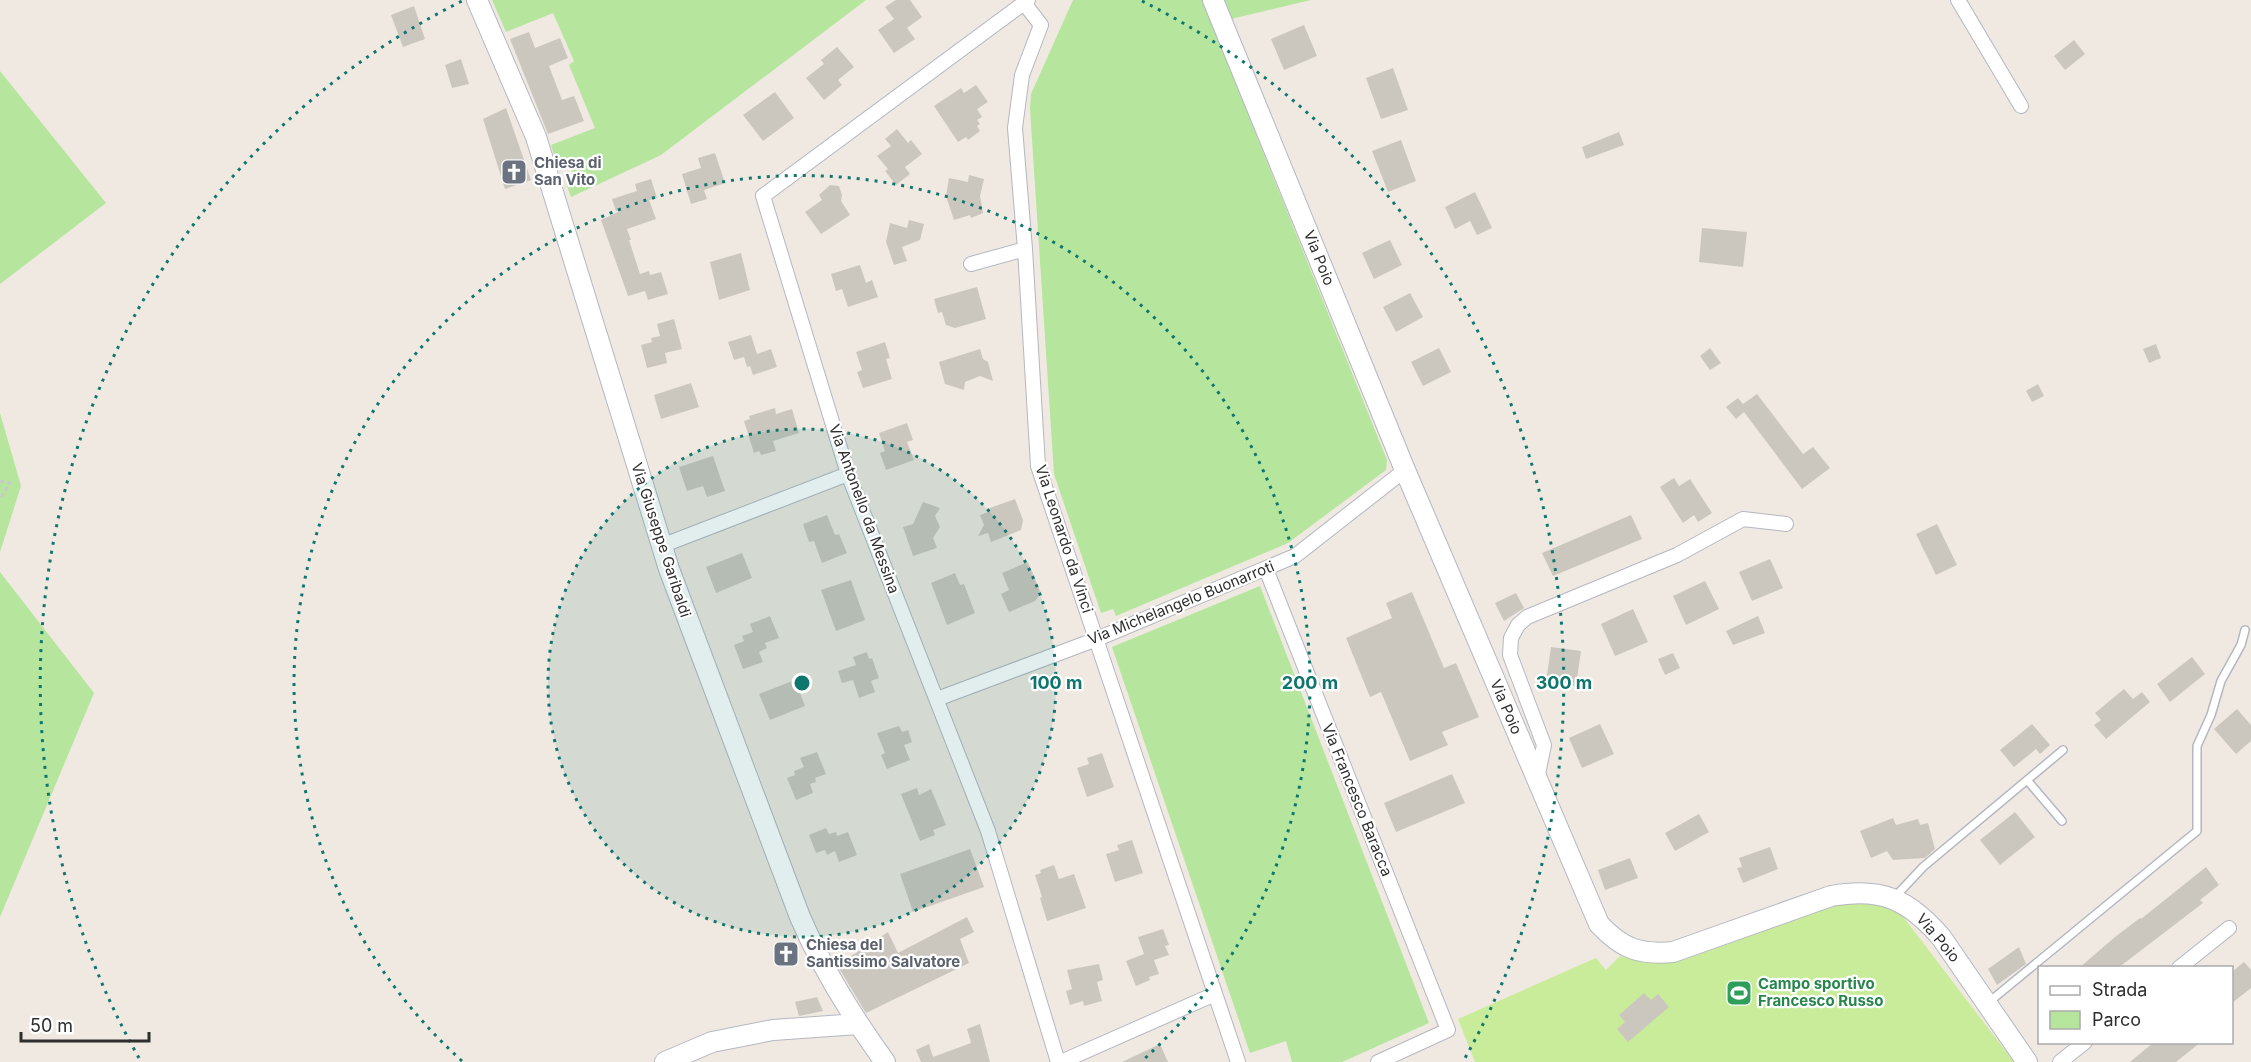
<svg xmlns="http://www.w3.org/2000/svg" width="2251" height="1062" viewBox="0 0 2251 1062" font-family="Inter,sans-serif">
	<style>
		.green { fill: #b6e59e }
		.pitch { fill: #c9ec9a }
		.building { fill: #cbc7bf }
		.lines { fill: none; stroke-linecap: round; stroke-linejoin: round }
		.lane-casing { stroke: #b4b7c1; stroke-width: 10 }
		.street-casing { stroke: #b4b7c1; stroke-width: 16 }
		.secondary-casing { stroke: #b4b7c1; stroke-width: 22 }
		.path { stroke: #c9c9c9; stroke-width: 3; stroke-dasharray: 4.5 3; stroke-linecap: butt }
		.lane { stroke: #fff; stroke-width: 7 }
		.street { stroke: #fff; stroke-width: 14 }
		.secondary { stroke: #fff; stroke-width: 20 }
		.ring { fill: none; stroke: #0f766e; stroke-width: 3; stroke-dasharray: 3 6 }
		.labels { text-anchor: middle; stroke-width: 4.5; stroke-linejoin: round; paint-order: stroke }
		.worship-label { font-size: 15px; font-weight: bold; fill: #5b616d; stroke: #fff; text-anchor: start }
		.street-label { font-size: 15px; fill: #2e2e2e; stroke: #fff }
		.leisure-label { font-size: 15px; font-weight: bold; fill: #27864d; stroke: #fff; text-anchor: start }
		.centre { fill: #0f766e; stroke: #fff; stroke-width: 3 }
		.ring-label { font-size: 18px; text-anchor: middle; font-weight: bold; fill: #0f766e; stroke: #fff; stroke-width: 4.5; stroke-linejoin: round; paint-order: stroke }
	</style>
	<rect width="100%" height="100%" fill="#efe9e1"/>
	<path class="green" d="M 492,0 L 866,0 L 661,155 L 571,197 L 565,180 L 573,173 L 568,164 L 557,164 L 551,145 L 595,128 L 569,65 L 574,61 L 553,13 L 506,32 Z
		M 1073,0 L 1202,0 L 1387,460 L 1386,470 L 1288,543 L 1116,616 L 1113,609 L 1101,613 L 1054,474 L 1030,109 L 1031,94 Z
		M 1223,0 L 1311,0 L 1231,19 Z
		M 0,71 L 106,203 L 0,284 Z
		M 0,413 L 21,486 L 0,552 Z
		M 0,572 L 94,693 L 0,917 Z
		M 1260,586 L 1429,1023 L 1342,1062 L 1292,1062 L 1286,1041 L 1250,1053 L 1112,647 Z"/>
	<path class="pitch" d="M 1850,902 C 1868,902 1886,903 1901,914 L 2014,1062 L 1475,1062 L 1458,1019 L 1596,958 L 1606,970 L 1620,956 C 1646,963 1660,965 1686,959 L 1834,906 Z"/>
	<path class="building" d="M 896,0 L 910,0 L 922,17 L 907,28 L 915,39 L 894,53 L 878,30 L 894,19 L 885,7 Z
		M 414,6 L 425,39 L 403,47 L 391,15 Z
		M 1304,25 L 1317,56 L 1284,70 L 1271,39 Z
		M 529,32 L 535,48 L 560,38 L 568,58 L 549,66 L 562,100 L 574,96 L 584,121 L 548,134 L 510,39 Z
		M 2074,40 L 2085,54 L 2065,70 L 2054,56 Z
		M 837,47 L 854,67 L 838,80 L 842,85 L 824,100 L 806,78 L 824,64 L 821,60 Z
		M 461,59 L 469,84 L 452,88 L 445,65 Z
		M 1393,68 L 1408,110 L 1381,119 L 1366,78 Z
		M 976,85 L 988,102 L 977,109 L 982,117 L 977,120 L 980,124 L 977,126 L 980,131 L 968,140 L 966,137 L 958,142 L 934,106 L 961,88 L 964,93 Z
		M 775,92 L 794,118 L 763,141 L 743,115 Z
		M 506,108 L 531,180 L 505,189 L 483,119 Z
		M 897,129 L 908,143 L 911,140 L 922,154 L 905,167 L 910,174 L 896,185 L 885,171 L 888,169 L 877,156 L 891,146 L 885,139 Z
		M 1619,132 L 1624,145 L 1586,159 L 1582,147 Z
		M 1401,140 L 1416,181 L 1388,192 L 1372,151 Z
		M 715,153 L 725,183 L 704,190 L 707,199 L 691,204 L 682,174 L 701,168 L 698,158 Z
		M 969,175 L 984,179 L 980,196 L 983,213 L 971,218 L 970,215 L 954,220 L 946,196 L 949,178 L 968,182 Z
		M 651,179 L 657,198 L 649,200 L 656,219 L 627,229 L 631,240 L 629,240 L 640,274 L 649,271 L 650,275 L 661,272 L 668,294 L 648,300 L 645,291 L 628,296 L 601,220 L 622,210 L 616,211 L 612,199 L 637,191 L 635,184 Z
		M 830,185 L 839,186 L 842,195 L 841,201 L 850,215 L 821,234 L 805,212 L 822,200 L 819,195 Z
		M 1475,192 L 1492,228 L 1477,235 L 1470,221 L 1455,229 L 1445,207 Z
		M 909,220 L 924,224 L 920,240 L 902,247 L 907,261 L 894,265 L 886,242 L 890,223 L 907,228 Z
		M 1702,228 L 1747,232 L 1743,267 L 1699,262 Z
		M 1390,240 L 1402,265 L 1374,279 L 1362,253 Z
		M 741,253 L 750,290 L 719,300 L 710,262 Z
		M 860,265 L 866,283 L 872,280 L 878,297 L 848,307 L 842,289 L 836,291 L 831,274 Z
		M 977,287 L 986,319 L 955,328 L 946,325 L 942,312 L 938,313 L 934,299 Z
		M 1410,293 L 1423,317 L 1396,332 L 1383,307 Z
		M 674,319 L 682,349 L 665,353 L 667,363 L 647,368 L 641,345 L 652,342 L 651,338 L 660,336 L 657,324 Z
		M 751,335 L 757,354 L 771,349 L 777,367 L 753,375 L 750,366 L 747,367 L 744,357 L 734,360 L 728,342 Z
		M 885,342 L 890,358 L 886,359 L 892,379 L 863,388 L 857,372 L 862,370 L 856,352 Z
		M 2156,344 L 2161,358 L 2149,363 L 2143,349 Z
		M 1439,348 L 1451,372 L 1423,386 L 1411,362 Z
		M 1710,348 L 1721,363 L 1710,370 L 1700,356 Z
		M 980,349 L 983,359 L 988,362 L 993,381 L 980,376 L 965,382 L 964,390 L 945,384 L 939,362 Z
		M 691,383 L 699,407 L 661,419 L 654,395 Z
		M 2038,384 L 2044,396 L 2032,402 L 2026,391 Z
		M 1757,394 L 1803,454 L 1813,447 L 1830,468 L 1802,489 L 1744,412 L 1736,419 L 1726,407 L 1738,398 L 1743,404 Z
		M 775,408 L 776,414 L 792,409 L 799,433 L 773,441 L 776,451 L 761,455 L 759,451 L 754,453 L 744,421 L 750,419 L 749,416 Z
		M 907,423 L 913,440 L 907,442 L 914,460 L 886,470 L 880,453 L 885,451 L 879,433 Z
		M 713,456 L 725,491 L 707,497 L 703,486 L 687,491 L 679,467 Z
		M 1674,478 L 1679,486 L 1690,479 L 1712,513 L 1698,522 L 1694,515 L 1683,523 L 1660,487 Z
		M 1015,499 L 1023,520 L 1021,530 L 991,542 L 988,533 L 978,536 L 984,525 L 980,515 L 988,512 L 987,509 Z
		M 923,502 L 940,508 L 935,516 L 940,527 L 933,538 L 937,548 L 913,556 L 903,527 L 913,524 Z
		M 827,515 L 835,535 L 839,534 L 847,553 L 822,563 L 814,541 L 809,542 L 803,524 Z
		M 1631,515 L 1642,539 L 1553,576 L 1542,553 Z
		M 1937,524 L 1957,565 L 1936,575 L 1916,534 Z
		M 742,553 L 752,578 L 716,593 L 706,567 Z
		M 1770,559 L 1783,588 L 1752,601 L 1739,572 Z
		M 1028,562 L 1041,593 L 1035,601 L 1009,612 L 1001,594 L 1009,590 L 1002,573 Z
		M 955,573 L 960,585 L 964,584 L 975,613 L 947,625 L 931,583 Z
		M 851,580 L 865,620 L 836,631 L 821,590 Z
		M 1705,581 L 1719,609 L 1686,625 L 1673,596 Z
		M 1412,592 L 1444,668 L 1456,663 L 1479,717 L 1442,732 L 1448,745 L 1410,761 L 1381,692 L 1370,697 L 1346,638 L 1392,618 L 1386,603 Z
		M 1516,593 L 1524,608 L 1504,621 L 1495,603 Z
		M 1633,609 L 1648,642 L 1615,656 L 1601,624 Z
		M 770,616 L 779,638 L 765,643 L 767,648 L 759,652 L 763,662 L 743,669 L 734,645 L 744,641 L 742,636 L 753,632 L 750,624 Z
		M 1758,616 L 1765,633 L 1733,645 L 1726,631 Z
		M 1551,647 L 1581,651 L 1576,686 L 1546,682 Z
		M 867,652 L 869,659 L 872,658 L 879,678 L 871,681 L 875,692 L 859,698 L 853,680 L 842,683 L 838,671 L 856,665 L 853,657 Z
		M 1673,653 L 1680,668 L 1665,675 L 1658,659 Z
		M 2192,657 L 2205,674 L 2170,702 L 2157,684 Z
		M 795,680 L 805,706 L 770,720 L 759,694 Z
		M 2124,689 L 2133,699 L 2142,692 L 2150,702 L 2106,739 L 2094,725 L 2101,720 L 2095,713 Z
		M 2237,709 L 2251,725 L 2251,741 L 2236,754 L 2214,729 Z
		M 1600,724 L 1614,754 L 1582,768 L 1569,738 Z
		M 2032,724 L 2050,745 L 2040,754 L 2036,749 L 2014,767 L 2000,750 Z
		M 899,726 L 902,732 L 908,730 L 912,742 L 904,745 L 910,760 L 887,769 L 881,755 L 885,753 L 877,733 Z
		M 817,752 L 826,774 L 815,778 L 816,782 L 810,784 L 813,793 L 796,800 L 787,778 L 795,775 L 794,771 L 804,767 L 800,758 Z
		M 1102,753 L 1114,787 L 1087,797 L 1077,768 L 1089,764 L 1087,758 Z
		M 1452,774 L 1465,803 L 1396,832 L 1384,803 Z
		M 917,788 L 919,795 L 931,789 L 946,825 L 933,830 L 935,835 L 920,841 L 901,794 Z
		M 2015,812 L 2035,837 L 2000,865 L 1980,840 Z
		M 1699,814 L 1709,832 L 1675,851 L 1665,833 Z
		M 1893,818 L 1896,825 L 1918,819 L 1920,825 L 1928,823 L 1935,849 L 1925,858 L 1893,860 L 1887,851 L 1871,858 L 1860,831 Z
		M 826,828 L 829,834 L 836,832 L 837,836 L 848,832 L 857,855 L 839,862 L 835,851 L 827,855 L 825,850 L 816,853 L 809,835 Z
		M 1132,840 L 1143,873 L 1115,882 L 1106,854 L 1119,850 L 1117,845 Z
		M 1770,847 L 1778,869 L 1743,883 L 1737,868 L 1742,867 L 1739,858 Z
		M 970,849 L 984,887 L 913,912 L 900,874 Z
		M 1630,858 L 1638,878 L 1605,890 L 1598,870 Z
		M 1054,865 L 1059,879 L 1074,874 L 1086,908 L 1047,921 L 1040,898 L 1042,897 L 1035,875 L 1041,873 L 1040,870 Z
		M 2206,867 L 2219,885 L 2200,900 L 2203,903 L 2118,968 L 2079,968 L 2115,937 L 2140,918 L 2141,919 Z
		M 967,917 L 974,932 L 960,939 L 969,963 L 866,1013 L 837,965 L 888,932 L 898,953 Z
		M 1163,929 L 1169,945 L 1165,946 L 1169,955 L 1154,960 L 1159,974 L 1149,977 L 1150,980 L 1136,986 L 1126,961 L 1144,954 L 1138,937 Z
		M 2019,947 L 2026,964 L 1997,985 L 1988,969 Z
		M 2244,962 L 2251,970 L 2251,988 L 2232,1003 L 2232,972 Z
		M 1099,964 L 1103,980 L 1097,982 L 1102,1001 L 1084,1006 L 1083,1001 L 1070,1005 L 1066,991 L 1072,989 L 1067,970 Z
		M 1644,993 L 1651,1000 L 1658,994 L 1669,1007 L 1628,1042 L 1617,1029 L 1625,1022 L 1619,1015 Z
		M 817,997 L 823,1011 L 799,1016 L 795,1002 Z
		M 980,1024 L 990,1062 L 921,1062 L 916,1050 L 929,1044 L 933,1057 L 971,1043 L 967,1029 Z
		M 2154,1042 L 2201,1042 L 2176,1062 L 2130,1062 Z
		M 1160,1044 L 1168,1062 L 1122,1062 Z"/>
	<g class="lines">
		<g class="lane-casing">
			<path id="lane" d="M 2027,780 L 2062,821
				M 1894,898 L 1923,867 L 2063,750
				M 1989,1002 L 2197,831 L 2197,746 L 2211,715 L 2221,681 L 2241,645 L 2245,630"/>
		</g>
		<g class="street-casing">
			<path id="street" d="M 1028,0 L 763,196 L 848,474 L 988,831 L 1058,1062
				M 1958,0 L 2021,106
				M 1024,3 L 1041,25 L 1022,75 L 1015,128 L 1025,249 L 1038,466 L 1238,1062
				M 971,264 L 1025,249
				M 661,546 L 848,474
				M 1266,569 L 1448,1030 L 1378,1062
				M 937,699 L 1097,639 L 1295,556 L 1405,470
				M 1537,779 L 1544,745 L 1510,655 L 1511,638 L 1518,625 L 1527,617 L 1677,555 L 1743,519 L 1786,524
				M 2179,968 L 2229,928
				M 1061,1062 L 1215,994
				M 2060,1062 L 2085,1042"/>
		</g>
		<g class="secondary-casing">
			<path id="secondary" d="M 477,0 L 536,137 L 669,569 L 800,917 C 823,970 851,1015 885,1062
				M 1213,0 L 1405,470 L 1599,924 C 1622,949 1640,955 1673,952 L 1831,896 C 1881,887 1908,899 1941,937 L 2027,1062
				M 665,1062 L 712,1042 L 773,1030 L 858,1024"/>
		</g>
		<path class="path" d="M 0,481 L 10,483 L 0,499"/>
		<use href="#lane" class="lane"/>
		<use href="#street" class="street"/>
		<use href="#secondary" class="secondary"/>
	</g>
	<circle cx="802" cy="683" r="254" fill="#0f766e" fill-opacity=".12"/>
	<g class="ring">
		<circle cx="802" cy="683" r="254"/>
		<path d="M462 1061A508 508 0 1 1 1142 1061"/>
		<path d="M139 1058A762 762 0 0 1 462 1M1142 1A762 762 0 0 1 1465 1058"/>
	</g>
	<defs>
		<g id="church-square" transform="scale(1.35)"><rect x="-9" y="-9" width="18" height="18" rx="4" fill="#6b7280" stroke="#fff"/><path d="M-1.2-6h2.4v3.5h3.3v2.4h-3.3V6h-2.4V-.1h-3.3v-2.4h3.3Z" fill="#fff"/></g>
		<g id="stadium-square" transform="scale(1.35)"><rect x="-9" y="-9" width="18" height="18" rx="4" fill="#2e9e5b" stroke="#fff"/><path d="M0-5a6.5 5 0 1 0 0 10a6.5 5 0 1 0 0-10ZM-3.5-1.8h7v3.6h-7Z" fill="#fff"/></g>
	</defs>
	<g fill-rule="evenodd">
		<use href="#church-square" x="514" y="172"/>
		<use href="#church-square" x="786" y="954"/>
		<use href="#stadium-square" x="1739" y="993"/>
	</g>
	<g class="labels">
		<g class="worship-label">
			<text x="534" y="168">Chiesa di<tspan x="534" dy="17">San Vito</tspan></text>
			<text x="806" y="950">Chiesa del<tspan x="806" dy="17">Santissimo Salvatore</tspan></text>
		</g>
		<g class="street-label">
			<text transform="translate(1319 258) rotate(68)" y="5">Via Poio</text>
			<text transform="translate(864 509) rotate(70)" y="5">Via Antonello da Messina</text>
			<text transform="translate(1064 539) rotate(72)" y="5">Via Leonardo da Vinci</text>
			<text transform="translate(661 540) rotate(72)" y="5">Via Giuseppe Garibaldi</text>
			<text transform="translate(1181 603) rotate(-22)" y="5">Via Michelangelo Buonarroti</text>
			<text transform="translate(1506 707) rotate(67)" y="5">Via Poio</text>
			<text transform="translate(1357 800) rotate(68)" y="5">Via Francesco Baracca</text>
			<text transform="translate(1938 938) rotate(50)" y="5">Via Poio</text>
		</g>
		<g class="leisure-label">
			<text x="1758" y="989">Campo sportivo<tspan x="1758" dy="17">Francesco Russo</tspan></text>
		</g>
	</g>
	<circle cx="802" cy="683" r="9" class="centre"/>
	<g class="ring-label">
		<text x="1056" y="689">100 m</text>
		<text x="1310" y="689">200 m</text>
		<text x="1564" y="689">300 m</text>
	</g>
	<rect x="2038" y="966" width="195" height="78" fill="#ffffff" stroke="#ababab" stroke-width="1.5"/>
	<rect x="2050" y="986" width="30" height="9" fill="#ffffff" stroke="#ababab" stroke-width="1.5"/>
	<text x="2092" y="996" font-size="18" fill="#2e2e2e">Strada</text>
	<rect x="2050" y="1011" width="30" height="18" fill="#b6e59e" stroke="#ababab" stroke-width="1.5"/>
	<text x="2092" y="1026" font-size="18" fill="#2e2e2e">Parco</text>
	<path d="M21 1032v9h128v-9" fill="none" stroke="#2e2e2e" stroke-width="3"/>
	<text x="30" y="1032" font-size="18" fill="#2e2e2e" stroke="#ffffff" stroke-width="4.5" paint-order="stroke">50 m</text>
</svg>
